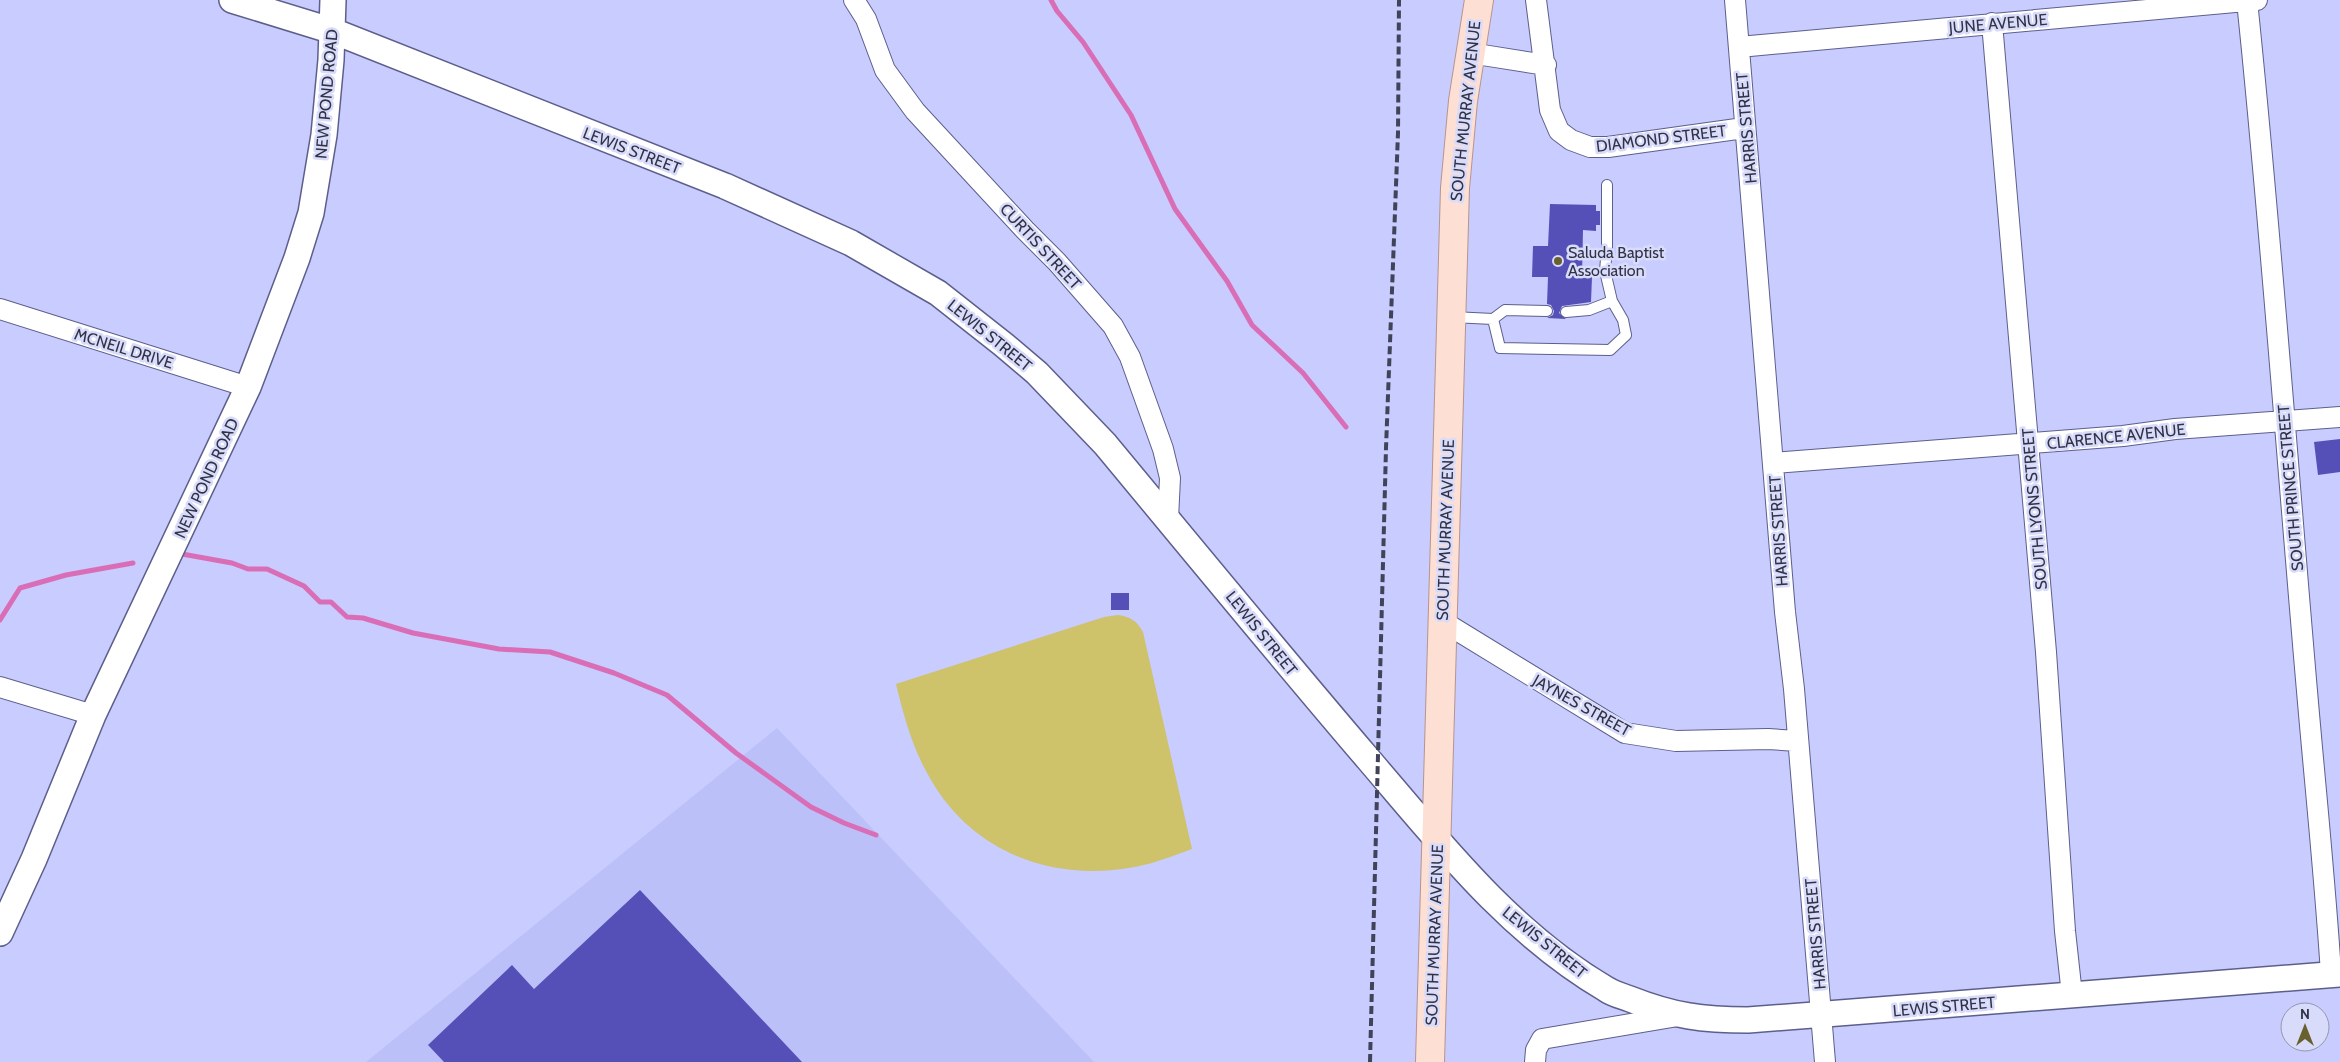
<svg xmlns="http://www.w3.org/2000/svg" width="2340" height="1062" viewBox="0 0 2340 1062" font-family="Cabin,sans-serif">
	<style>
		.built { fill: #bcc0f8 }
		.green { fill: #cec26b }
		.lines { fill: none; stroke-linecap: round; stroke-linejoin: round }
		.stream { stroke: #d96eb6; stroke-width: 5 }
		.building { fill: #5550b8 }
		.service-casing { stroke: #5d5f8b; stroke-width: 12 }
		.minor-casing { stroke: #5d5f8b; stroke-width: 22 }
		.tertiary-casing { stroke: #5d5f8b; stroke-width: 28 }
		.primary-casing { stroke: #b6948e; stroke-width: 30 }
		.service { stroke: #fff; stroke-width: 10 }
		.minor { stroke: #fff; stroke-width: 20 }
		.tertiary { stroke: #fff; stroke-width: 25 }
		.primary { stroke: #fedfd3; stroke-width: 28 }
		.rail { stroke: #414359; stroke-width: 4; stroke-dasharray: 8 4; stroke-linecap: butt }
		.poi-dot { fill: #68612d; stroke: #d8dbfa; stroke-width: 2 }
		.labels { text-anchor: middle; stroke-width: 5; stroke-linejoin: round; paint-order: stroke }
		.street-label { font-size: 16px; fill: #313245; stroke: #d8dbfa }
		.poi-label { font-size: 16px; fill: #313245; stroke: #d8dbfa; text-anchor: start }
	</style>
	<rect width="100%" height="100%" fill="#c8ccfe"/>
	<path class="built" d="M 777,728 L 1094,1062 L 366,1062 Z"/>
	<path class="green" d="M 1118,615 C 1131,617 1137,621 1143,632 L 1192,849 C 1178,854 1165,859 1152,863 C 1066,886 977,859 931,780 C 913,750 904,717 896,684 L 1104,617 Z"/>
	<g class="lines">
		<path class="stream" d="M 1051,0 L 1057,11 L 1083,42 L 1131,115 L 1175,209 L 1227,281 L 1252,325 L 1303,373 L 1346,427
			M 182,554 L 232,563 L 248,569 L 267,569 L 304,586 L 320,602 L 331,602 L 347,617 L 363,618 L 413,633 L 499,649 L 550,652 L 614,673 L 667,695 L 736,753 L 811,807 L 844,823 L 876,835
			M 0,620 L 20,588 L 66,575 L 133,563"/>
	</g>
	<path class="building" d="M 1550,204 L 1596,205 L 1596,211 L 1600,211 L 1600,225 L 1596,225 L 1596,231 L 1583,230 L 1582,276 L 1592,277 L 1591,302 L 1562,306 L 1559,313 L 1566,319 L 1547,318 L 1553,315 L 1554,311 L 1551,305 L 1547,304 L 1548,277 L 1532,277 L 1533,246 L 1548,246 Z
		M 2340,439 L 2340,472 L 2318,475 L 2314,442 Z
		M 1111,593 L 1129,593 L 1129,610 L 1111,610 Z
		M 640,890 L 802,1062 L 444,1062 L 428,1045 L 512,965 L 534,989 Z"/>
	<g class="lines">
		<g class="service-casing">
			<path id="service" d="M 1566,312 L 1589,310 L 1612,301
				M 1452,317 L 1493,319 L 1500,348 L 1610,350 L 1626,335 L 1623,320 L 1612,301 L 1605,271 L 1607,247 L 1607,185
				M 1493,319 L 1505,310 L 1547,311"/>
		</g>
		<g class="minor-casing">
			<path id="minor" d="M 854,0 L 866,19 L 885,70 L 915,111 L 1025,230 L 1057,262 L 1113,326 L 1130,357 L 1163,449 L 1170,478 L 1168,519
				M 1536,0 L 1550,110 L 1559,131 L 1571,140 L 1590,147 L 1608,147 L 1744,128
				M 1735,0 L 1785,612 L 1794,689 L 1825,1062
				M 2247,1 C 2271,230 2287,461 2307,691 C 2315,785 2325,879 2331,974
				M 1992,23 L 2046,652 L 2065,931 L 2072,995
				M 1739,47 L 2257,0
				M 1470,53 L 1546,65
				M 0,309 L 248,387
				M 1773,463 L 2123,436 L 2175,429 L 2340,417
				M 1442,621 L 1625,733 L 1676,741 L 1768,739 L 1797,741
				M 0,687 L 93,715
				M 1535,1062 L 1536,1050 L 1542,1039 L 1678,1016"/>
		</g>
		<g class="tertiary-casing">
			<path id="tertiary" d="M 232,0 L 333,31 L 725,186 L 851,243 L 938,293 L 1004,345 L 1037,373 L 1105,444 C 1193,550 1280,656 1369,760 C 1440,843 1510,933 1606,989 C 1613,994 1622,996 1630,999 C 1673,1016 1703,1020 1748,1020 L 2340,974
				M 0,933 L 34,859 L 93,715 L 248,387 L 297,258 L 311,213 L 324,135 L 331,60 L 333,0"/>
		</g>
		<g class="primary-casing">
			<path id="primary" d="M 1430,1062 L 1455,188 L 1463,101 L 1479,0"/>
		</g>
		<use href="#service" class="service"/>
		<use href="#minor" class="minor"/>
		<use href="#tertiary" class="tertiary"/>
		<use href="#primary" class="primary"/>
		<path class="rail" d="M 1370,1062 L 1386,448 L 1398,133 L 1399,0"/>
	</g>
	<circle class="poi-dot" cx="1558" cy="261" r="5"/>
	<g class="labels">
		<g class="street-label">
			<text transform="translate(1998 23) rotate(-5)" y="6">JUNE AVENUE</text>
			<text transform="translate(326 94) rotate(-85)" y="6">NEW POND ROAD</text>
			<text transform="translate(1465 111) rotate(-84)" y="6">SOUTH MURRAY AVENUE</text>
			<text transform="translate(1746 128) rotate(-95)" y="6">HARRIS STREET</text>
			<text transform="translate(1661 138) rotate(-7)" y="6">DIAMOND STREET</text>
			<text transform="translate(632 150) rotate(21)" y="6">LEWIS STREET</text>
			<text transform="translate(1041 246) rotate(47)" y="6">CURTIS STREET</text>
			<text transform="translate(990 335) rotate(39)" y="6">LEWIS STREET</text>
			<text transform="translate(124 348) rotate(17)" y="6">MCNEIL DRIVE</text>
			<text transform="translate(2116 436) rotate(-6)" y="6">CLARENCE AVENUE</text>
			<text transform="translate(206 478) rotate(-65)" y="6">NEW POND ROAD</text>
			<text transform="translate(2290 488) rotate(-95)" y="6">SOUTH PRINCE STREET</text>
			<text transform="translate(2034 509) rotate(-95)" y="6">SOUTH LYONS STREET</text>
			<text transform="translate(1445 530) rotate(-88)" y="6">SOUTH MURRAY AVENUE</text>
			<text transform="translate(1778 531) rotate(-94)" y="6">HARRIS STREET</text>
			<text transform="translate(1262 633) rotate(51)" y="6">LEWIS STREET</text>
			<text transform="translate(1582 705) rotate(29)" y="6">JAYNES STREET</text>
			<text transform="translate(1815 934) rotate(-95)" y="6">HARRIS STREET</text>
			<text transform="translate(1434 935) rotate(-88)" y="6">SOUTH MURRAY AVENUE</text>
			<text transform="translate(1545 942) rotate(39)" y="6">LEWIS STREET</text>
			<text transform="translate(1944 1006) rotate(-5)" y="6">LEWIS STREET</text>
		</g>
		<g class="poi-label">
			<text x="1568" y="258">Saluda Baptist<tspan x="1568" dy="18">Association</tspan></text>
		</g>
	</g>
	<g transform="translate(2305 1027)"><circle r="24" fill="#d8dbfa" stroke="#9597b2"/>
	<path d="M0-4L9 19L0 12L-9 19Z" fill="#68612d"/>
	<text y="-8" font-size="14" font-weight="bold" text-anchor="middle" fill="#313245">N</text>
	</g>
</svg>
